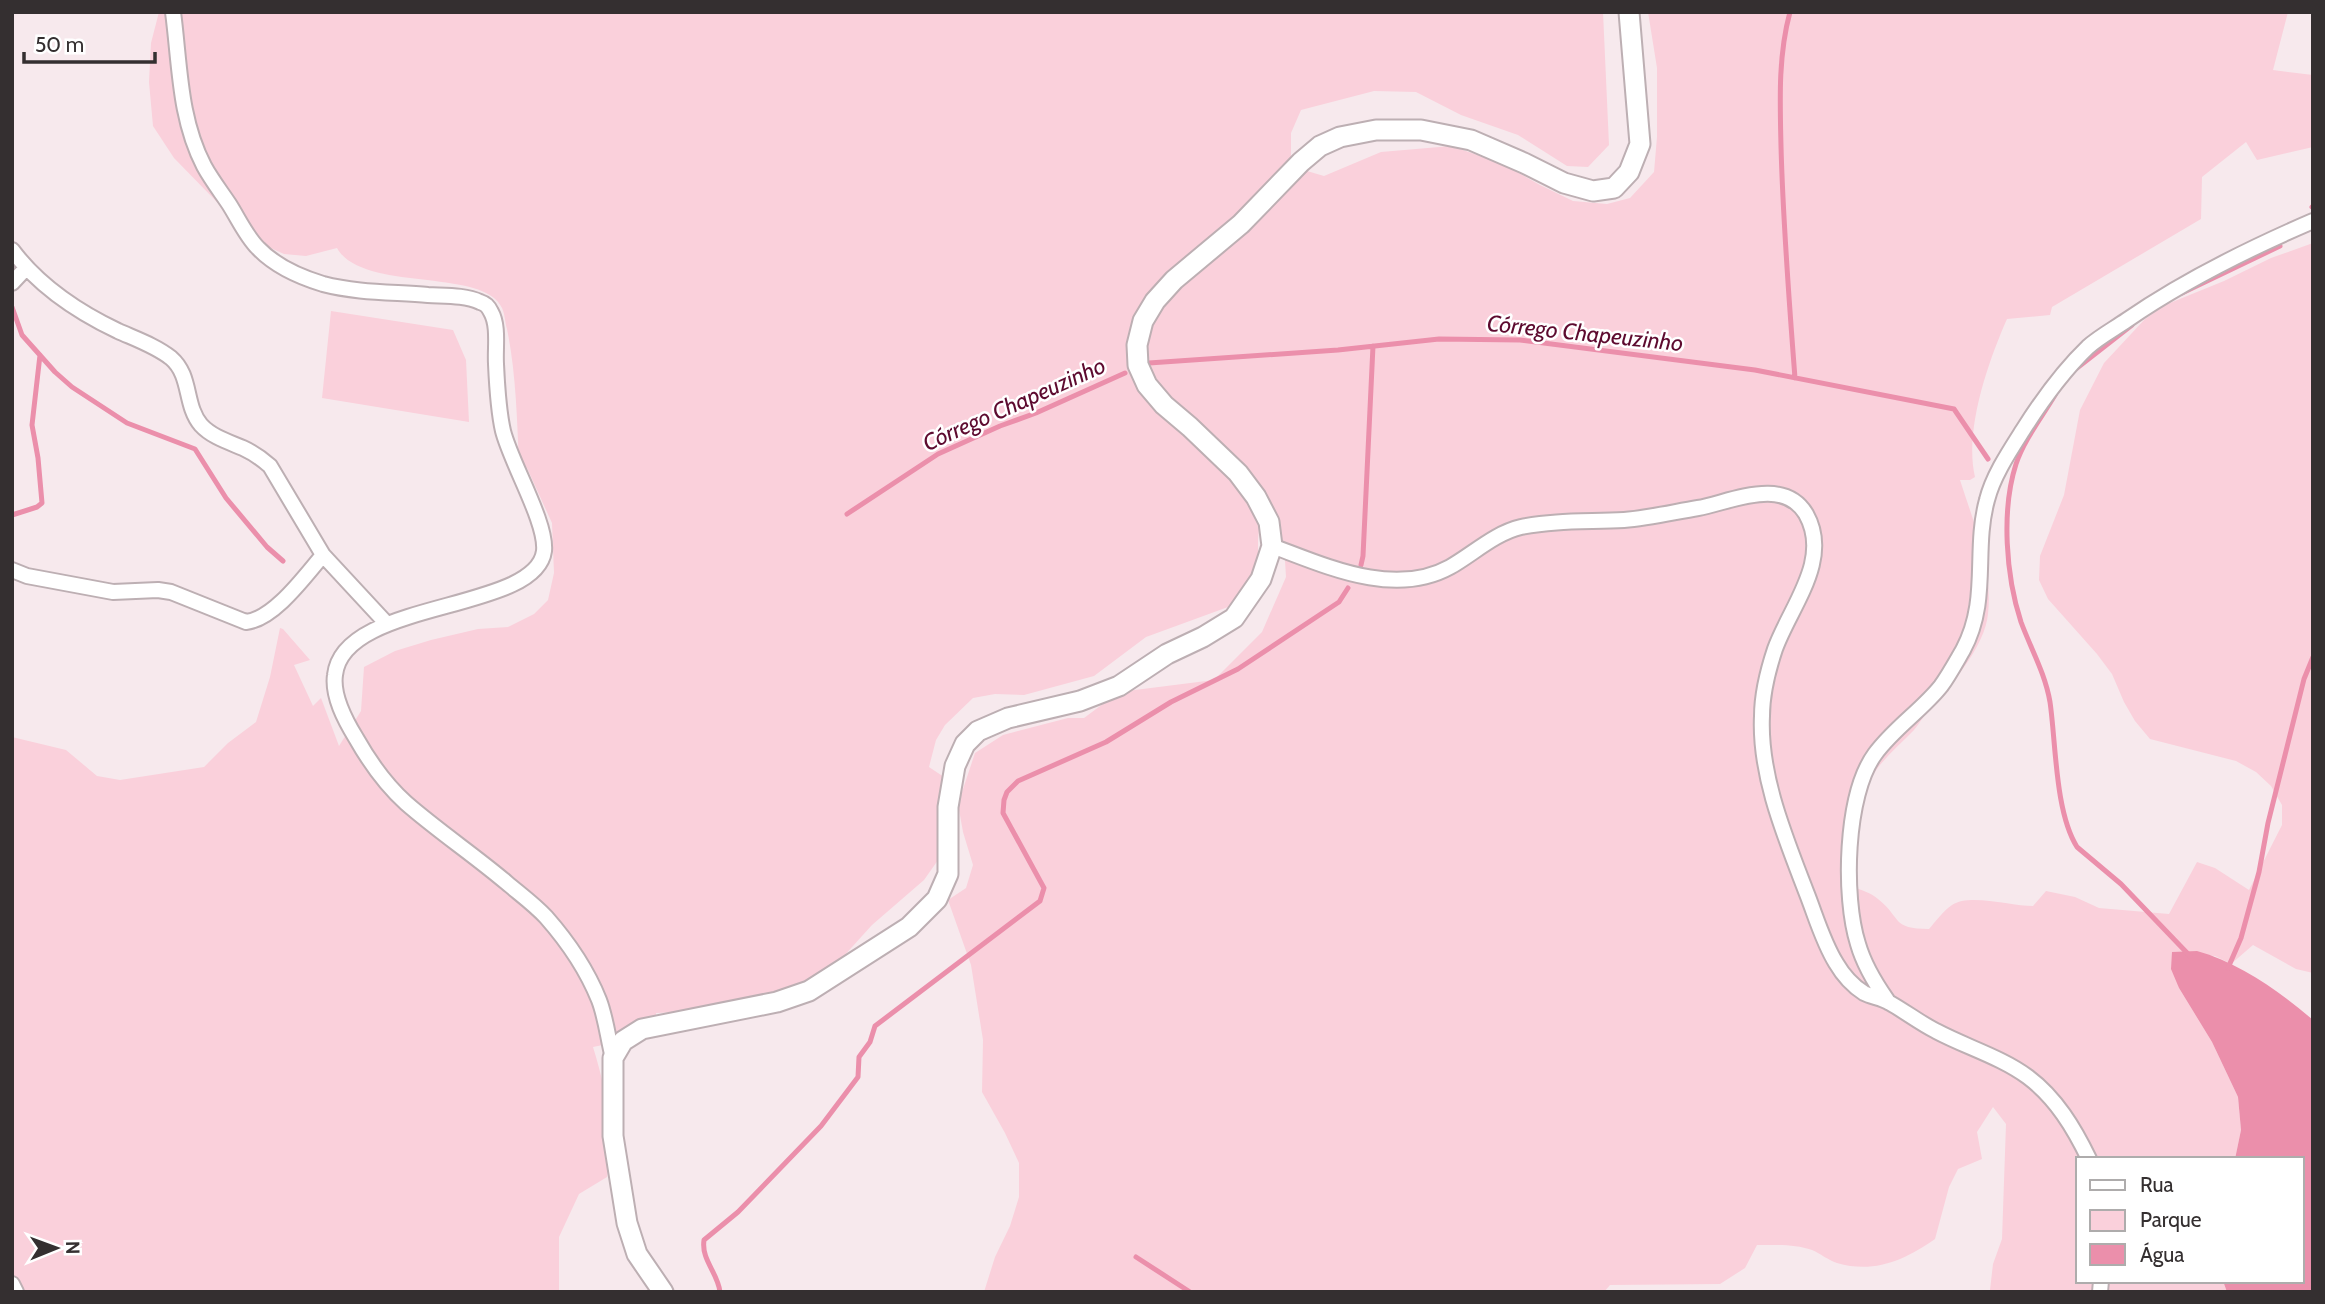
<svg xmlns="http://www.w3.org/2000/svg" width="2325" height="1304" viewBox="0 0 2325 1304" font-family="Cabin,sans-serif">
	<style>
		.green { fill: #fad0db }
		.water { fill: #eb8fab }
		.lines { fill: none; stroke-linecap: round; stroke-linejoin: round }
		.stream { stroke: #eb8fab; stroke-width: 5 }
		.street-casing { stroke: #bdafb3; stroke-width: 18 }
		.secondary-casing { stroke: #bdafb3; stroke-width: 23 }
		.street { stroke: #fff; stroke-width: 14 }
		.secondary { stroke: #fff; stroke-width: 19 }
		.labels { text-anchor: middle; stroke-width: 5; stroke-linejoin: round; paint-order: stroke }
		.water-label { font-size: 23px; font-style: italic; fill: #5d0a2f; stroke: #fff }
	</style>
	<rect width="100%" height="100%" fill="#f7e9ed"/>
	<path class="green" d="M 159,12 L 1603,12 L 1609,145 L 1588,167 L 1567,166 L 1518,135 L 1461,115 L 1416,92 L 1374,91 L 1301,110 L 1291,133 L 1291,156 L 1307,171 L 1324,176 L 1381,152 L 1451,146 L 1501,163 L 1540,185 L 1573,201 L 1607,204 L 1630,198 L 1654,172 L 1657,137 L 1657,68 L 1648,12 L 2288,12 L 2273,70 L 2313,75 L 2313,147 L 2257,160 L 2246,142 L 2202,177 L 2201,219 L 2052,307 L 2050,315 L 2007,319 C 1988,362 1964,431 1975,477 L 1970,480 L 1960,480 C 1974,524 1993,568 1988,614 C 1985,646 1951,686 1930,708 C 1924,715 1920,723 1914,730 C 1898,747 1880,760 1869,782 C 1853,814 1855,851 1852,886 C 1860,890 1872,893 1878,899 C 1902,918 1891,929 1929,929 C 1936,921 1944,910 1952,905 C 1969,893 2012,906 2033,906 L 2046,891 L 2075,897 L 2099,908 L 2169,914 L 2197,862 L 2215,868 L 2249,890 L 2282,825 L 2282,805 L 2271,786 L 2256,772 L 2236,761 L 2150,739 L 2135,721 L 2124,702 L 2112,674 L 2097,654 L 2048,599 L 2039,580 L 2040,556 L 2064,495 L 2080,410 L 2104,363 L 2145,319 L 2165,305 L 2224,281 L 2271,258 L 2313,243 L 2313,973 L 2296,969 L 2253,945 L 2231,964 L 2215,956 L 2172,952 L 2179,988 L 2212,1042 L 2238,1097 L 2241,1130 L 2235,1159 L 2078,1159 L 2078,1281 L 2223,1281 L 2227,1292 L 1986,1292 L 1990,1290 L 1993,1264 L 2002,1239 L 2006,1124 L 1993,1107 L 1977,1132 L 1982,1159 L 1958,1169 L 1949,1187 L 1935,1239 C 1905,1260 1874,1274 1837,1263 C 1828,1260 1821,1254 1812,1250 C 1795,1244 1775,1245 1757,1245 L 1745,1268 L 1720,1284 L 1610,1285 L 1604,1292 L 984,1292 L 995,1257 L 1010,1226 L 1019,1197 L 1019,1163 L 1005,1133 L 982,1092 L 983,1040 L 971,965 L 948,900 L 966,888 L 973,865 L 963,832 L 958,804 L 975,753 L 1003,735 L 1068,718 L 1084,718 L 1119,692 L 1214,680 L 1262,632 L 1286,577 L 1284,544 L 1263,494 L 1258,539 L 1258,574 L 1228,607 L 1146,637 L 1094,676 L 1024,695 L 995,694 L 973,698 L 945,725 L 936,740 L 929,767 L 944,777 L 943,853 L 924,880 L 872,925 L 843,957 L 792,990 L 706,1011 L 656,1013 L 656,1034 L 593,1047 C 605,1086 617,1137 607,1177 L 579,1194 L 559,1237 L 559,1292 L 12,1292 L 12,737 L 66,750 L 97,776 L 120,780 L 204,767 L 228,743 L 256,722 L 270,677 L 280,628 L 283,629 L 310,660 L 294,665 L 313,706 L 321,698 L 339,746 L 361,711 L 364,667 L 395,651 L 431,640 L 478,629 L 508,627 L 534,614 L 548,600 L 554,573 L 552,523 L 527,468 L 519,463 C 517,419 516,373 507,329 C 505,323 505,314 502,308 C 484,267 362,293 337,248 L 306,256 L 284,254 L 255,241 L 174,158 L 153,126 L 149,82 L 151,43 Z
		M 331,311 L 453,330 L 466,360 L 469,422 L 322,398 Z"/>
	<path class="water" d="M 2197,951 C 2240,963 2279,991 2313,1020 L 2313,1292 L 2227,1292 L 2223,1281 L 2302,1281 L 2302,1159 L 2235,1159 L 2241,1130 L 2238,1097 L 2212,1042 L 2179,988 L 2171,969 L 2172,952 Z"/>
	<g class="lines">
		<path class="stream" d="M 1790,12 C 1778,56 1780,102 1781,146 C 1783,224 1789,301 1795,378
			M 2312,207 L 2313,206
			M 2182,293 L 2280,246
			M 12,307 L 22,335 L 55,372 L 72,387 L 127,423 L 195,449 L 226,498 L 267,547 L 283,561
			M 1149,363 L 1338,350 L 1439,339 L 1520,340 L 1755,370 L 1954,409 L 1988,459
			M 2077,368 L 2132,325
			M 2055,395 C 2042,417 2024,440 2016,464 C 2001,511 2006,576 2021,622 C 2031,649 2045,673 2050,702 C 2056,743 2055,812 2077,847 L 2121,884 L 2190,956
			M 847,514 L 938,454 L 1000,426 L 1036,413 L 1125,373
			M 12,515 L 37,507 L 42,503 L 38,458 L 32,425 L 40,355
			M 1361,565 L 1363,556 L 1373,346
			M 2228,968 L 2241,938 L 2259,872 L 2268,823 L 2304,679 L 2313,657
			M 1136,1257 L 1190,1292
			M 720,1292 C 718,1273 701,1260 704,1240 L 738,1212 L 821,1126 L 858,1077 L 859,1057 L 870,1042 L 875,1026 L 1040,901 L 1044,888 L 1003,813 L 1004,800 L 1007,792 L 1018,781 L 1106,742 L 1171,702 L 1238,669 L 1339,602 L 1348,588"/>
		<g class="street-casing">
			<path id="street" d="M 173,12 C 180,65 179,118 204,166 C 211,179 221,192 229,204 C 238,218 246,236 258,248 C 275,266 300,277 323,284 C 357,293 394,292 428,295 C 445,296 465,295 480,302 C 486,304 488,306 491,312 C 499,326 495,348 496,364 C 497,386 498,409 503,431 C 511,463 547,523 544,551 C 536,613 343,599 335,675 C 332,696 345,720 356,738 C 369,761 386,785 406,803 C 438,831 474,855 507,883 C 520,894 535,905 546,917 C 568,942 587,970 599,1000 C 606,1018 608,1039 613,1058
				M 12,250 C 39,286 78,312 118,331 C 136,339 156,346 171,358 C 192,376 184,405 201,425 C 212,437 229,442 243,448 C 254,453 262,459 270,466 L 323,555 L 387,624
				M 12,283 L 26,268
				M 1272,546 C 1326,566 1394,598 1450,567 C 1473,554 1495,533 1521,527 C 1555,520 1590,522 1624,520 C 1649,518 1674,512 1698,508 C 1731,502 1783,476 1806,514 C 1832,560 1790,607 1775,649 C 1768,670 1762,693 1762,716 C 1759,776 1786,839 1807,894 C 1816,917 1823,942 1836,963 C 1843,975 1853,986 1864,993 C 1872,997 1882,998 1890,1003 C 1906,1012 1920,1023 1936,1031 C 1966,1047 2001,1057 2028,1077 C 2056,1098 2074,1128 2089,1159
				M 12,570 L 27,576 L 113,592 L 158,590 L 171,592 L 246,622 C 274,619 305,576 323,555
				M 1887,1000 C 1875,983 1864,965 1858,944 C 1843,897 1845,795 1875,754 C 1894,728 1922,710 1941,686 C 1949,675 1956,662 1963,650 C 1990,600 1973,551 1987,500 C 1993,476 2009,452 2023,430 C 2042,400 2062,372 2088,347 C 2099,337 2114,329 2127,320 C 2185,280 2248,249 2313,221
				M 12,1284 L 16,1292
				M 2100,1292 L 2101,1281"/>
		</g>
		<g class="secondary-casing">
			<path id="secondary" d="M 663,1292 L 637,1254 L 627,1223 L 613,1136 L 613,1058 L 623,1041 L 642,1029 L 777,1002 L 809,991 L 909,927 L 937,899 L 948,874 L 948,807 L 955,766 L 965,744 L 978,731 L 1008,718 L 1080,701 L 1119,686 L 1167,654 L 1203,637 L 1234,618 L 1261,579 L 1272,546 L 1269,522 L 1256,497 L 1238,473 L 1190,427 L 1164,405 L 1147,385 L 1138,365 L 1137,345 L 1143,321 L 1155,301 L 1174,280 L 1241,224 L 1301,162 L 1320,146 L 1340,137 L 1376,130 L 1421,130 L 1471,140 L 1524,163 L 1564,183 L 1593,191 L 1614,188 L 1629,172 L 1640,144 L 1629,12"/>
		</g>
		<use href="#street" class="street"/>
		<use href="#secondary" class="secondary"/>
	</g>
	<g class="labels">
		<g class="water-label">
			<text transform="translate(1585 333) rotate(6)" y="8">Córrego Chapeuzinho</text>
			<text transform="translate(1014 404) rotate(-24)" y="8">Córrego Chapeuzinho</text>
		</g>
	</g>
	<rect width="2325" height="1304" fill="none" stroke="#342f30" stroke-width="28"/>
	<rect x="2076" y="1157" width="228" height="126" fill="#ffffff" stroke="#aeacac" stroke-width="2"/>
	<rect x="2090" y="1180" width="35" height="10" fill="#ffffff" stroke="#aeacac" stroke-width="2"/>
	<text x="2140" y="1192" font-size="21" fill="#342f30">Rua</text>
	<rect x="2090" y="1210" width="35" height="21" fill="#fad0db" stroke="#aeacac" stroke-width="2"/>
	<text x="2140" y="1227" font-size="21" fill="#342f30">Parque</text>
	<rect x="2090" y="1244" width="35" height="21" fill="#eb8fab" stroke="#aeacac" stroke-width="2"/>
	<text x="2140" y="1262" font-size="21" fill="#342f30">Água</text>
	<g transform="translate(56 1248) rotate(89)" stroke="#ffffff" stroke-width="5" paint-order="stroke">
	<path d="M0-5L12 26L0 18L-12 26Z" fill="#342f30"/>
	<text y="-10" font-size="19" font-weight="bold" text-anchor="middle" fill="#342f30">N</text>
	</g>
	<path d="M24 52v10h131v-10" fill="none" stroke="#342f30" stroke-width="3.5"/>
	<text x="35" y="52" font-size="21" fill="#342f30" stroke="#ffffff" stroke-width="5" paint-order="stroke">50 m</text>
</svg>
